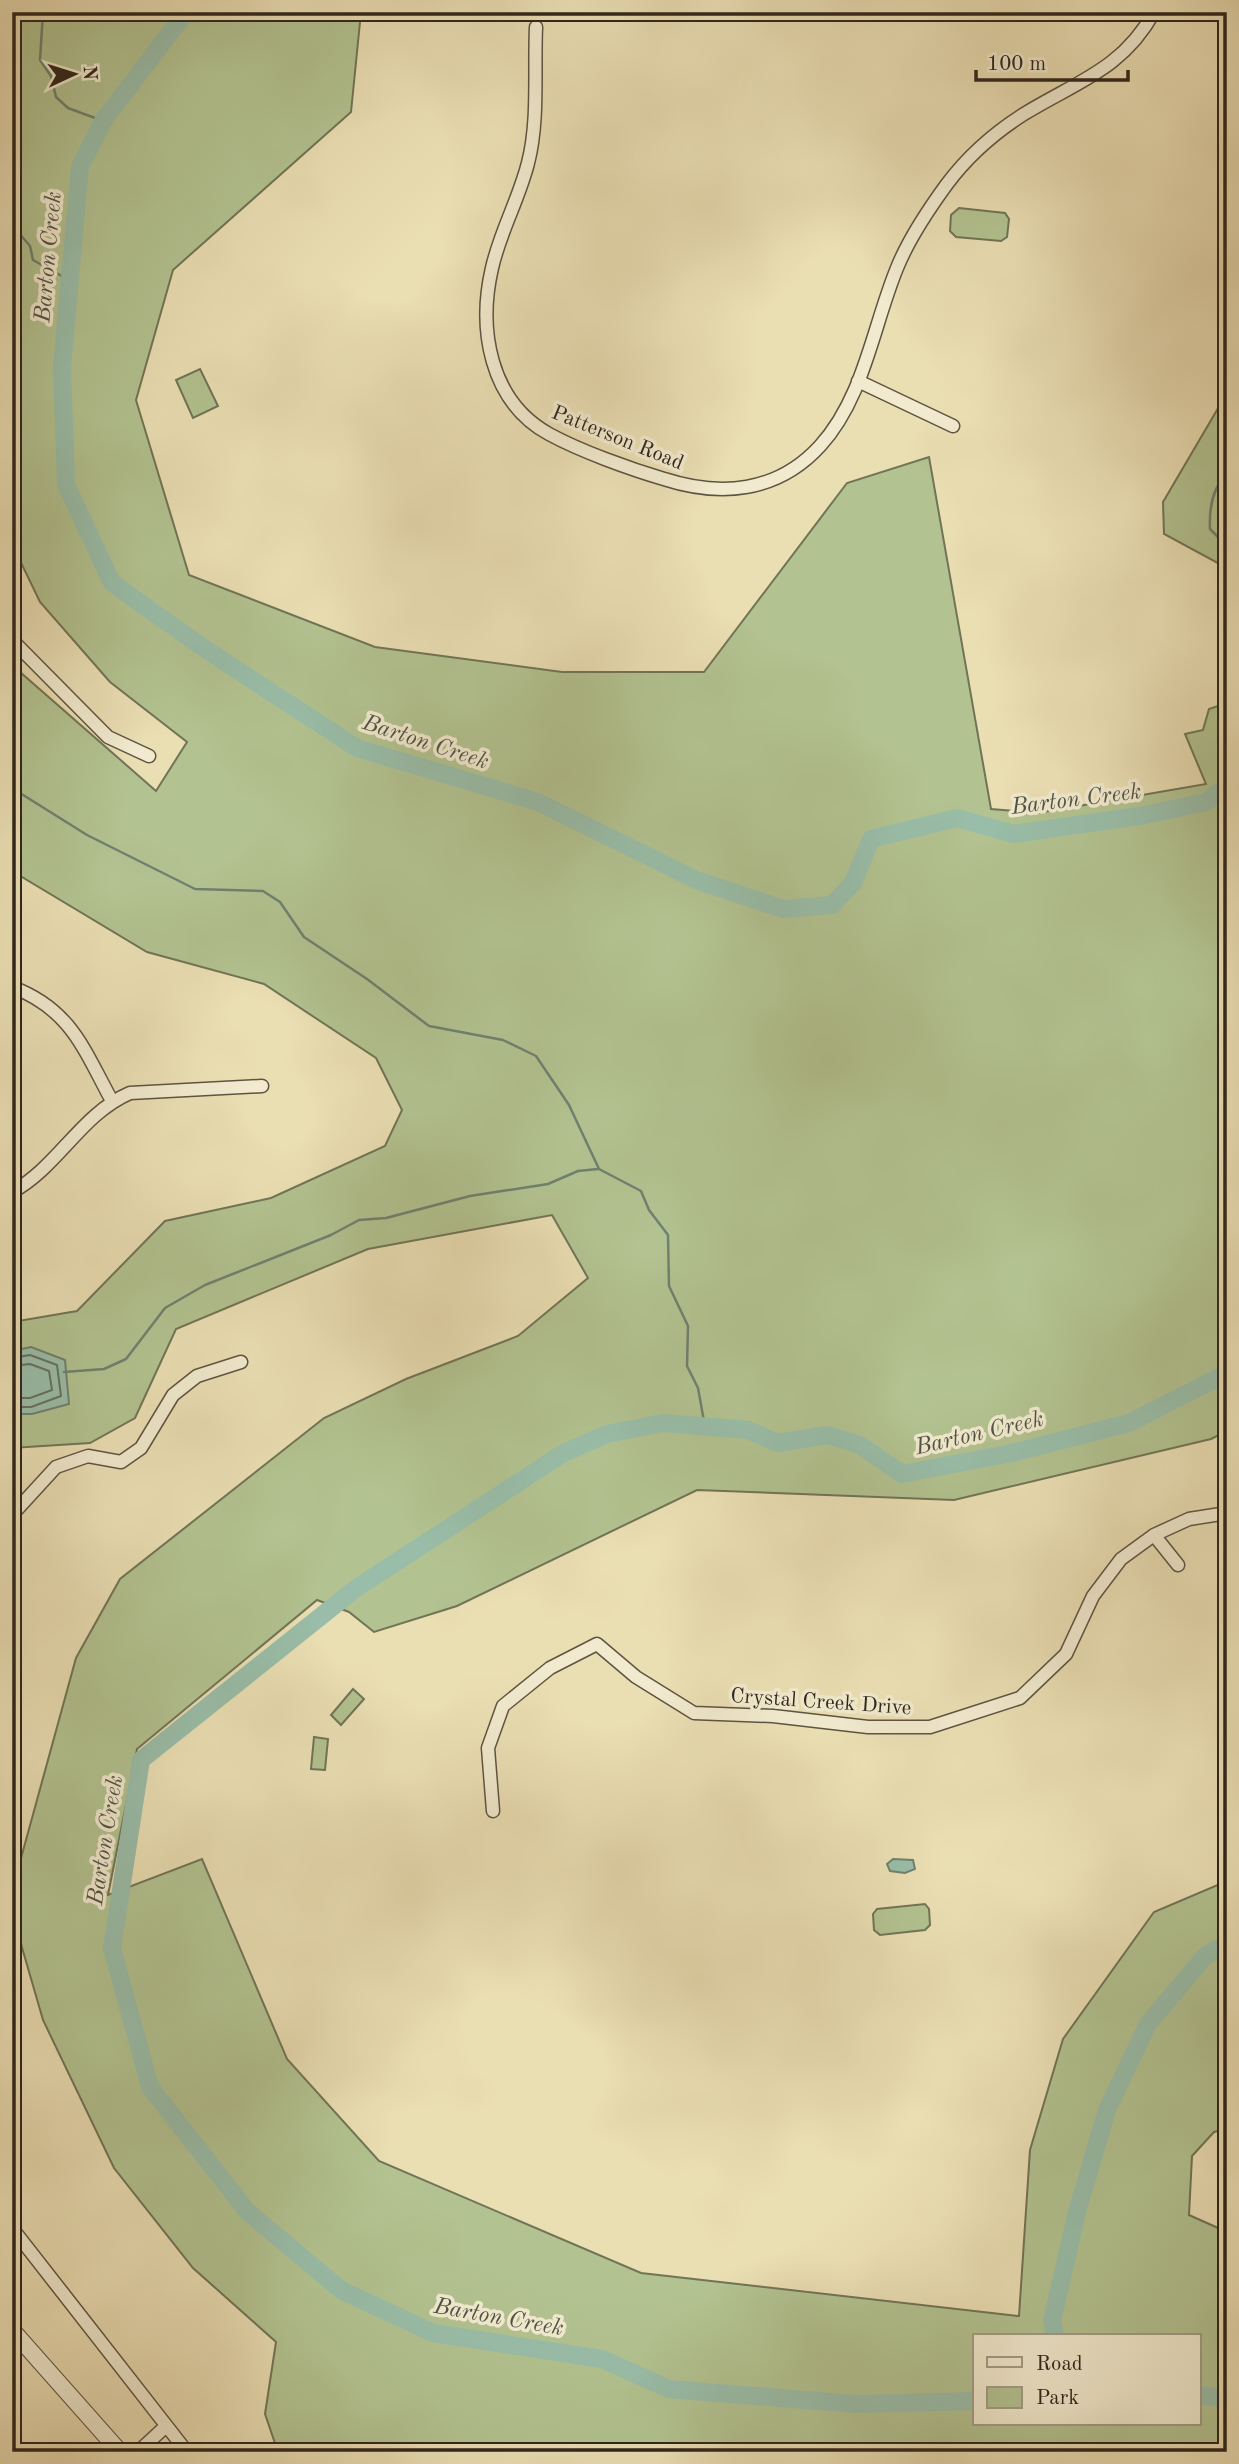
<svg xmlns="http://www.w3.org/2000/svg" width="1239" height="2464" viewBox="0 0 1239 2464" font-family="'Old Standard TT',serif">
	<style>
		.green { fill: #b2c290; stroke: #717456; stroke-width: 2; fill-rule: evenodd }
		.water { fill: #99bda8; stroke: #6f8170; stroke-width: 2 }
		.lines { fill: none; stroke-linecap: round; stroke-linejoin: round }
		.shore { stroke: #647262; stroke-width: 2 }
		.stream { stroke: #6f8170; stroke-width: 2.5 }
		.river { stroke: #99bda8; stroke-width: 18 }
		.minor-casing { stroke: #5e5442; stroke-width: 15 }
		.tertiary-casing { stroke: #5e5442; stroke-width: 18 }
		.minor { stroke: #f1eace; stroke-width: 12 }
		.tertiary { stroke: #f1eace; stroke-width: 16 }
		.labels { text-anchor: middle; stroke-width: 7; stroke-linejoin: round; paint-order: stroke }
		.street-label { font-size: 21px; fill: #30261d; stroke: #f1eace }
		.water-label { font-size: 23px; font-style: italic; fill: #505347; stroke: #f1eace }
	</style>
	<rect width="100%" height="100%" fill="#eadeb3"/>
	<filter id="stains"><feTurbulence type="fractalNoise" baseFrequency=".00286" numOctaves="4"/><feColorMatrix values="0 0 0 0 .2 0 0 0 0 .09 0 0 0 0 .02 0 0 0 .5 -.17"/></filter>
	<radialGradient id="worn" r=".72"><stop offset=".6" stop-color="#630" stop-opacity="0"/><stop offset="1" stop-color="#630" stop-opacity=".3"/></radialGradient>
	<path class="green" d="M 12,12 L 361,12 L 351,112 L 173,270 L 136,400 L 189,575 L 375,647 L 562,672 L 704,672 L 847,483 L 929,457 L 991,809 L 1038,813 L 1206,784 L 1185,734 L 1203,730 L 1209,709 L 1227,703 L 1227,1431 L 1211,1439 L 954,1500 L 697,1490 L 457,1606 L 374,1632 L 349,1612 L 317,1600 L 137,1749 L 108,1895 L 202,1859 L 287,2059 L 379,2161 L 641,2273 L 1019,2316 L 1030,2150 L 1063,2039 L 1154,1912 L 1227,1881 L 1227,2129 L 1214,2132 L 1192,2156 L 1189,2215 L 1227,2232 L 1227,2452 L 278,2452 L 265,2414 L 276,2342 L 193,2268 L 114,2168 L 43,2020 L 12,1913 L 12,1891 L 76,1658 L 120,1579 L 324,1418 L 406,1379 L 518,1336 L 588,1278 L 552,1215 L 368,1249 L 176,1329 L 135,1418 L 90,1443 L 12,1448 L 12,1322 L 77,1311 L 165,1221 L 271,1198 L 385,1146 L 402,1110 L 376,1058 L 264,984 L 147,952 L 12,871 L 12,665 L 156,791 L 187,742 L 110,682 L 40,602 L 12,544 ZM 975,2336 L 1199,2336 L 1199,2424 L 975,2424 Z
		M 959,208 L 1005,213 L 1009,219 L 1007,237 L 1001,241 L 956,237 L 950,231 L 951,215 Z
		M 200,369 L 218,406 L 193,418 L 176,380 Z
		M 1227,393 L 1227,568 L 1164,534 L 1163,502 Z
		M 353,1689 L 364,1699 L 341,1725 L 331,1715 Z
		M 314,1737 L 328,1739 L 325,1770 L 311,1769 Z
		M 925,1904 L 929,1909 L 930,1925 L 925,1930 L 880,1935 L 874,1930 L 873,1914 L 877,1909 Z"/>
	<path class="water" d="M 31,1347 L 65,1360 L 69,1404 L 32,1414 L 12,1414 L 12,1351 Z
		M 893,1859 L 913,1860 L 915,1869 L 905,1873 L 890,1871 L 887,1864 Z"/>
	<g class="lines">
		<path class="shore" d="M 12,1358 L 30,1355 L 57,1365 L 61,1396 L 31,1407 L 12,1407
			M 12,1366 L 30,1364 L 49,1371 L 52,1390 L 30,1398 L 12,1398"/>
		<path class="stream" d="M 43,12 L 40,60 L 51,76 L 56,97 L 68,108 L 103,121
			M 12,225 L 30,246 L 33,260 L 69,280
			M 1227,474 C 1212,488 1209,509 1210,529 L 1227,546
			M 12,788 L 87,835 L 195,889 L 263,891 L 280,902 L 304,937 L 367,979 L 429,1026 L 503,1040 L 536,1056 L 569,1105 L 599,1169 L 641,1191 L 649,1210 L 668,1235 L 669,1286 L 688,1326 L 687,1366 L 698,1388 L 705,1427
			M 64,1372 L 104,1369 L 126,1359 L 165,1308 L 205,1285 L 331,1235 L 359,1220 L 386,1218 L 470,1196 L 548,1184 L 578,1171 L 598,1169"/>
		<path class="river" d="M 186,12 L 103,121 L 80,167 L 62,366 L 66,485 L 112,583 L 208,651 L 357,748 L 538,802 L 696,880 L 783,909 L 832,905 L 853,883 L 871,839 L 957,818 L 1013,834 L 1140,816 L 1206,802 L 1227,786
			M 1055,2336 L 1052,2321 L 1077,2212 L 1107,2110 L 1148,2024 L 1205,1956 L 1227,1944
			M 1199,2395 L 1227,2398
			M 975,2401 L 855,2404 L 669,2389 L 602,2359 L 433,2333 L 341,2290 L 247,2211 L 150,2087 L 112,1948 L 141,1760 L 355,1589 L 562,1454 L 607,1434 L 663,1423 L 748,1430 L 778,1443 L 827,1435 L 860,1445 L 902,1474 L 1012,1453 L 1129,1423 L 1227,1373"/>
		<g class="minor-casing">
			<path id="minor" d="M 536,27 C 534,70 539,121 528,163 C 519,199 500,232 492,268 C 478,328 489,401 549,434 C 580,451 630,469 664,479 C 720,497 777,493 820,446 C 864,398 873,326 897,268 C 909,238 928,210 947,184 C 968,156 994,133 1024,114 C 1076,82 1123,69 1154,12
				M 858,381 L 953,426
				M 12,640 L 108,737 L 149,756
				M 12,987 C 71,1009 84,1050 112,1101
				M 12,1192 C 58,1167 81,1114 130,1093 L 262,1086
				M 12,1515 L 56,1467 L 88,1456 L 121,1462 L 141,1448 L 173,1395 L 197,1376 L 241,1362
				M 1154,1535 L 1178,1565
				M 493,1811 L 488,1748 L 503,1706 L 550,1668 L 597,1644 L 636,1677 L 694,1713 L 773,1716 L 868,1727 L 930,1727 L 1020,1698 L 1066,1654 L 1093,1596 L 1121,1559 L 1154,1535 L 1189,1519 L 1227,1513
				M 12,2228 L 187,2452
				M 138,2452 L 165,2427"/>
		</g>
		<g class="tertiary-casing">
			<path id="tertiary" d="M 12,2330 L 120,2452"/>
		</g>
		<use href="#minor" class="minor"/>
		<use href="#tertiary" class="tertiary"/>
	</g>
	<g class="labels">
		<g class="street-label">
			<text transform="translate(618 437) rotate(22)" y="7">Patterson Road</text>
			<text transform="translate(821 1701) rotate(4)" y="7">Crystal Creek Drive</text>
		</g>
		<g class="water-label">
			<text transform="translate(47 257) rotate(-85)" y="8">Barton Creek</text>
			<text transform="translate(426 741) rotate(18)" y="8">Barton Creek</text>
			<text transform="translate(1076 798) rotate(-7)" y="8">Barton Creek</text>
			<text transform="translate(979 1432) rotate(-13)" y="8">Barton Creek</text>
			<text transform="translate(104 1840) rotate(-81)" y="8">Barton Creek</text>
			<text transform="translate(499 2316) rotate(10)" y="8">Barton Creek</text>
		</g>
	</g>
	<rect width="1239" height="2464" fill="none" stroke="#eadeb3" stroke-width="42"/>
	<rect x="14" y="14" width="1211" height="2436" fill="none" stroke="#30261d" stroke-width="3.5"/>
	<rect x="21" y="21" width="1197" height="2422" fill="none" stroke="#30261d" stroke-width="2"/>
	<rect x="973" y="2334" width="228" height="91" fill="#f1eace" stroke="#a49c87" stroke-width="2"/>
	<rect x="987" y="2357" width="35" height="10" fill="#f1eace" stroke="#a49c87" stroke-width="2"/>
	<text x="1036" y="2370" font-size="21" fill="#30261d">Road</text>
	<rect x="987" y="2387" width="35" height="21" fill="#b2c290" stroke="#a49c87" stroke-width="2"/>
	<text x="1036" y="2404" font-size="21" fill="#30261d">Park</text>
	<g transform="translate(74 74) rotate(86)" stroke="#f1eace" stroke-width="5" paint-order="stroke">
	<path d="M0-5L12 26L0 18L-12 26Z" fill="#30261d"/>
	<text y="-10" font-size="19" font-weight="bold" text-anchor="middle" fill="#30261d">N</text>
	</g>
	<path d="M976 70v10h152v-10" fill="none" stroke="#30261d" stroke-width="3.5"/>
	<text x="987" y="70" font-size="21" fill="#30261d" stroke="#f1eace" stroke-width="5" paint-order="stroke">100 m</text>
	<rect width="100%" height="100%" filter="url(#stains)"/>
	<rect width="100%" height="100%" fill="url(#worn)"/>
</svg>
